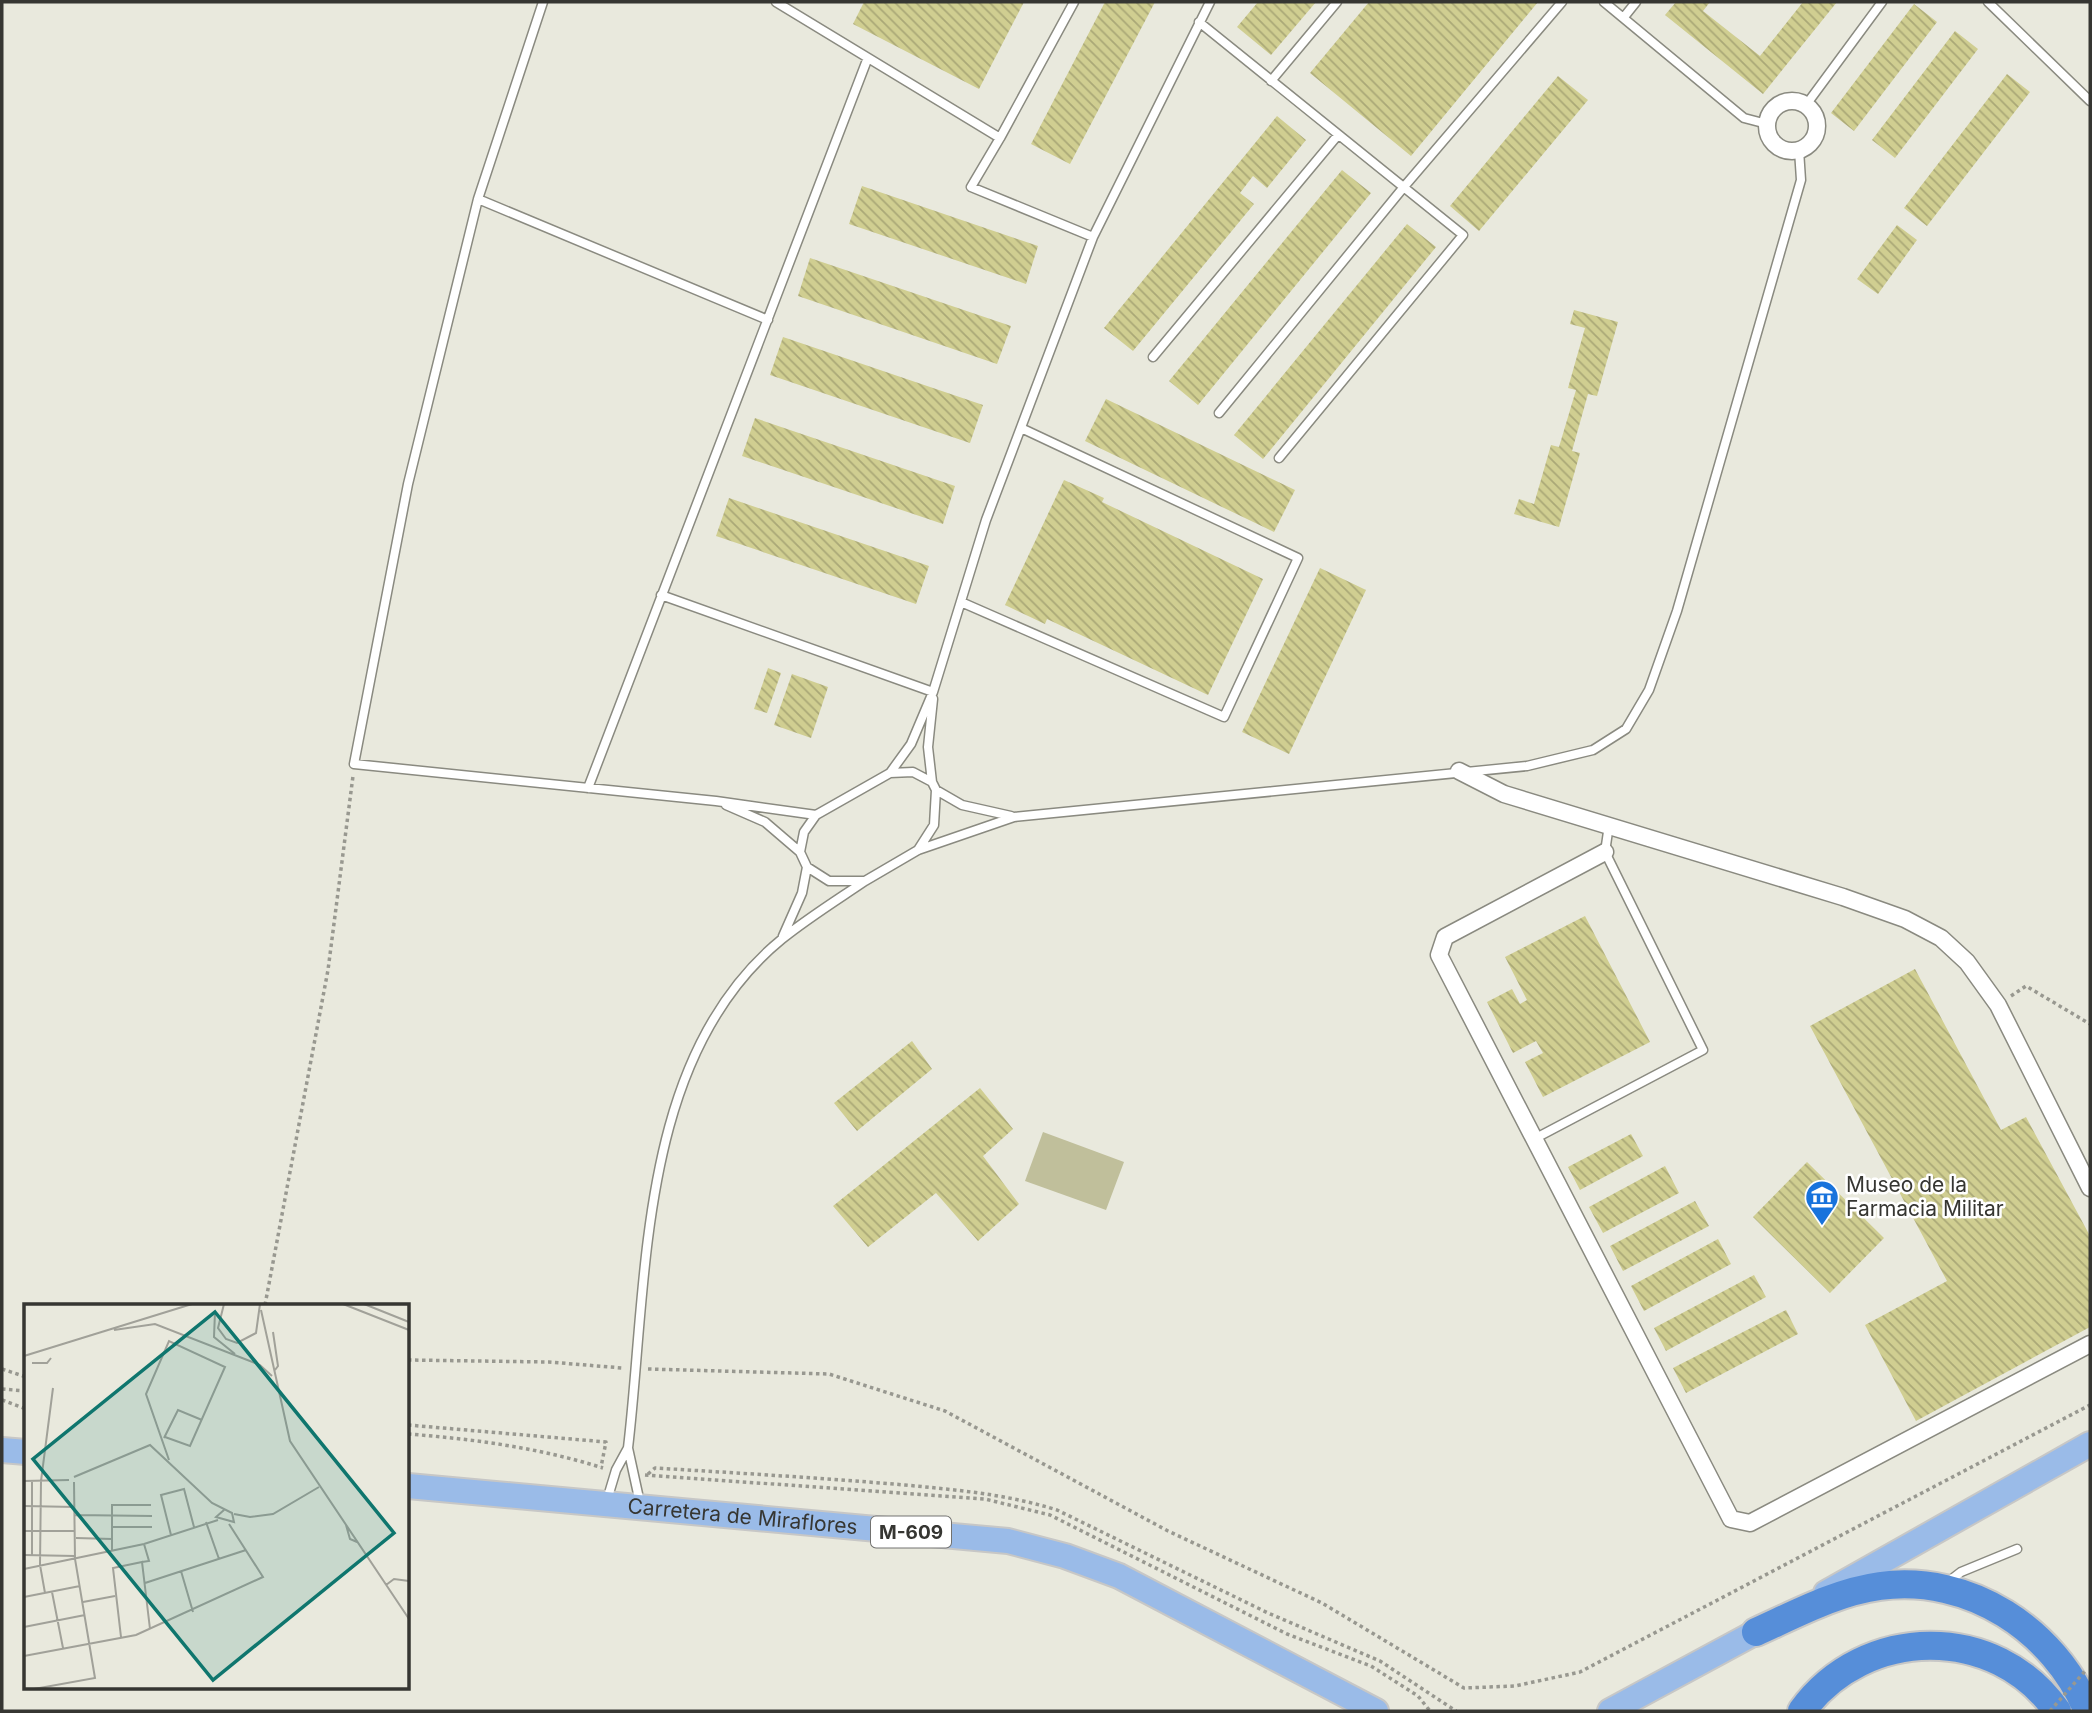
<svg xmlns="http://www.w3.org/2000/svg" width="2092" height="1713" viewBox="0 0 2092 1713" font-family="Inter,sans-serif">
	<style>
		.garden { fill: #c0bf9b }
		.building { fill: url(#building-back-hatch) }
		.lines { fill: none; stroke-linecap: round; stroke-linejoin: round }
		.lane-casing { stroke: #8a8a80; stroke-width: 11 }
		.street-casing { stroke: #8a8a80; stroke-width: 19 }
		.primary-casing { stroke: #c7c7c6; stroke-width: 28 }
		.highway-casing { stroke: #c7c7c6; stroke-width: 32 }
		.path { stroke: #989890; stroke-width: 3.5; stroke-dasharray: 3.5 3.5; stroke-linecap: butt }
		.lane { stroke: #fff; stroke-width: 8 }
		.street { stroke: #fff; stroke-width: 16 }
		.primary { stroke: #9abbe8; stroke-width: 24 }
		.highway { stroke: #568ed9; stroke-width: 28 }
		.path-bridge { stroke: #989890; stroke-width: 3.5; stroke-dasharray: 3.5 3.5; stroke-linecap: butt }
		.labels { text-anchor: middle; stroke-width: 5; stroke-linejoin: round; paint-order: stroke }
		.shield { fill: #fff; stroke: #727270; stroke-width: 2 }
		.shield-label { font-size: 19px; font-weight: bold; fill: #363632 }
		.poi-label { font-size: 21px; fill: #363632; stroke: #fff; text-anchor: start }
		.street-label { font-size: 21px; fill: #363632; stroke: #fff }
		.inset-road { fill: none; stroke: #a1a199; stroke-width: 2 }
		.view { fill: #0f766e; fill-opacity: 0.15; stroke: #0f766e; stroke-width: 3.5 }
		.inset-edge { fill: none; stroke: #363632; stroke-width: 3.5 }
	</style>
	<defs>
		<pattern id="building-back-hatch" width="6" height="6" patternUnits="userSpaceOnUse" patternTransform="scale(1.75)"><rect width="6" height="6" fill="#d0ce91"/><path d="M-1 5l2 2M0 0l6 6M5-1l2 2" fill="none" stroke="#aaa877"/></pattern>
	</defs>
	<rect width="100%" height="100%" fill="#e9e9dd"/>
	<path class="garden" d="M 1043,1132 L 1124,1162 L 1106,1210 L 1025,1181 Z"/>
	<path class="building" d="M 864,2 L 1024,2 L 979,89 L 853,24 Z
		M 1105,2 L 1155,2 L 1070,164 L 1031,144 Z
		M 1258,2 L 1316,2 L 1271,55 L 1237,27 Z
		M 1369,2 L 1538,2 L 1411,156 L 1310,73 Z
		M 1676,2 L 1710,2 L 1703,11 L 1760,56 L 1803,2 L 1837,2 L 1763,94 L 1665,15 Z
		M 1914,4 L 1937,22 L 1854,131 L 1831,113 Z
		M 1955,31 L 1978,49 L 1895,158 L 1872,140 Z
		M 2007,74 L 2030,92 L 1927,226 L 1904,208 Z
		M 1558,76 L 1588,100 L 1479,231 L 1450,206 Z
		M 1277,116 L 1306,140 L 1267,188 L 1253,176 L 1240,193 L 1254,204 L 1133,351 L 1104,328 Z
		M 1342,170 L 1371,193 L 1198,405 L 1169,381 Z
		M 862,186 L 1038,246 L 1026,284 L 849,224 Z
		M 1407,224 L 1436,247 L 1263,459 L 1234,435 Z
		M 1897,225 L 1917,240 L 1878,294 L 1857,279 Z
		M 810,258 L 1011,326 L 997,364 L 798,296 Z
		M 1574,310 L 1618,322 L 1597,396 L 1588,394 L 1572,451 L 1580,453 L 1559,527 L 1514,514 L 1519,499 L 1534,504 L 1551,445 L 1559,447 L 1576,390 L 1568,388 L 1585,328 L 1570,324 Z
		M 783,337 L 983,405 L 970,443 L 770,375 Z
		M 1106,399 L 1295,490 L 1274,532 L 1085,441 Z
		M 755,418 L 955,486 L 943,524 L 742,456 Z
		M 1064,480 L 1104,498 L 1102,502 L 1263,579 L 1208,695 L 1047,619 L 1045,624 L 1005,605 Z
		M 729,498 L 929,566 L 916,604 L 716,536 Z
		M 1320,568 L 1366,590 L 1289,754 L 1242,732 Z
		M 768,668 L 781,673 L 767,713 L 754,709 Z
		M 792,674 L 828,687 L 811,738 L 774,725 Z
		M 1585,916 L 1650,1042 L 1543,1097 L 1525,1062 L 1543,1053 L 1536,1041 L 1513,1053 L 1487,1002 L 1512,989 L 1520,1004 L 1527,1000 L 1505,957 Z
		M 1915,969 L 2001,1130 L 2026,1117 L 2090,1236 L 2090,1327 L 1916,1421 L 1865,1325 L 1947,1281 L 1810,1026 Z
		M 912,1041 L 932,1069 L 857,1131 L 834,1103 Z
		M 980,1088 L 1013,1129 L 983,1156 L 1019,1204 L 978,1241 L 936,1193 L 868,1247 L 833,1206 Z
		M 1631,1134 L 1643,1156 L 1580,1190 L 1568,1167 Z
		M 1807,1162 L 1884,1238 L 1830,1293 L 1753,1217 Z
		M 1665,1166 L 1679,1193 L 1603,1233 L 1589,1207 Z
		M 1695,1201 L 1709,1226 L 1623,1271 L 1610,1246 Z
		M 1718,1239 L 1731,1264 L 1644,1311 L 1631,1286 Z
		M 1754,1275 L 1766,1297 L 1666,1351 L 1654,1328 Z
		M 1786,1310 L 1798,1334 L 1686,1393 L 1673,1368 Z"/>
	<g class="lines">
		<g class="lane-casing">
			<path id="lane" d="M 543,2 L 478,199 L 408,484 L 354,764 L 716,801 L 816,815
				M 776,2 L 1000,138 L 1074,2
				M 1604,2 L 1744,118 L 1767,124
				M 1988,2 L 2090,101
				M 1624,17 L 1636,2
				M 1199,22 L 1463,235 L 1279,458
				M 1271,81 L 1337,2
				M 1806,105 L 1882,2
				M 1000,138 L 971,187 L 1093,237
				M 478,199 L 768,320
				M 1153,357 L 1338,135
				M 1219,413 L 1403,188 L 1562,2
				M 661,595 L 933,692
				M 961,602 L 1224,717 L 1298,558 L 1021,428
				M 890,773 L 911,744 L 933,692 L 986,520 L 1093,237 L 1210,2
				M 932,782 L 928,747 L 933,699
				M 588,788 L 867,60
				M 936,790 L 962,805 L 1011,816
				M 726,805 L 765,822 L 800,852
				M 918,850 L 934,825 L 936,790 L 932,782 L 913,772 L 890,773 L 816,815 L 804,832 L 800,852 L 807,867 L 829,881 L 865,881 L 918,850 L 1014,817 L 1527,766 L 1593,750 L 1626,729 L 1649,690 L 1677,611 L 1801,180 L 1799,150
				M 783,936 L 802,893 L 807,867
				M 1534,1139 L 1703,1050 L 1605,852 L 1609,825
				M 628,1448 L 640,1503
				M 607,1500 L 616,1470 L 628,1448 C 648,1280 637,1057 782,939 C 808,918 837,900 865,881
				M 1948,1582 L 1961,1572 L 2017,1549"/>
		</g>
		<g class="street-casing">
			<path id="street" d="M1767 126a25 25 0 1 1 50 0a25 25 0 1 1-50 0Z
				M 1459,771 L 1504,794 L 1843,897 L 1905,919 L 1941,938 L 1967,962 L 1998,1005 L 2090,1188
				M 1605,852 L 1445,937 L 1439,955 L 1731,1519 L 1750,1523 L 2090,1344"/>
		</g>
		<g class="primary-casing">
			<g id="primary">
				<path d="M 2,1450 L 26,1452"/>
				<path id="s1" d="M 408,1486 L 1008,1541 L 1065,1556 L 1119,1576 L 1376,1711"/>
				<path d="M 1826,1593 L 2090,1444"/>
				<path d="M 1610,1711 L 1773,1623"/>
			</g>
		</g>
		<g class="highway-casing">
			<path id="highway" d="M 1756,1632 C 1796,1614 1836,1592 1880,1586 C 1970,1574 2054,1630 2088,1711
				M 1802,1711 C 1864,1625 1996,1623 2057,1711"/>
		</g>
		<path class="path" d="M 2011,996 L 2026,986 L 2090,1024
			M 265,1305 L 328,970 L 353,776
			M 408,1360 L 549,1362 L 622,1368
			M 2,1369 L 26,1377
			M 648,1369 L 829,1374 L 945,1411 L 1168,1531 L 1322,1603 L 1464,1688 L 1515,1686 L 1580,1672 L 2090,1405
			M 2,1389 L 26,1391
			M 2,1400 L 26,1409
			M 408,1425 L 606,1442 L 601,1467
			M 408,1434 C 474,1439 540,1448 603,1468
			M 648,1474 L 655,1468 C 738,1473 822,1478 905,1485 C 957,1490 1006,1494 1057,1510 L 1268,1613 L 1380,1661 L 1456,1711
			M 645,1475 L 985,1499 L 1050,1515 L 1287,1634 L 1371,1666 L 1418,1696 L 1430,1711"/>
		<use href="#lane" class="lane"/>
		<use href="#street" class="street"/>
		<use href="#primary" class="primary"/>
		<use href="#highway" class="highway"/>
		<path class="path-bridge" d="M 2050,1711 L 2086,1670"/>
	</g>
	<defs>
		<g id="museum-pin" transform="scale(1.75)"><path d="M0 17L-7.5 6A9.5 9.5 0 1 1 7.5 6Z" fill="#1873dc" stroke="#fff"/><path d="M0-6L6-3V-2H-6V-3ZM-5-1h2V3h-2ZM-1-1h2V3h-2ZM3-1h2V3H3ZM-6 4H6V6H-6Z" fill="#fff"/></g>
	</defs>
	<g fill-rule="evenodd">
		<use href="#museum-pin" x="1822" y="1197"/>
	</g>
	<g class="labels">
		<rect class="shield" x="871" y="1516.5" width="80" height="31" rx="5"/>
		<g class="shield-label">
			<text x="911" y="1539">M-609</text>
		</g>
		<g class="poi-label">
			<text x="1846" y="1192">Museo de la<tspan x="1846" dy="24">Farmacia Militar</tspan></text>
		</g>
		<g class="street-label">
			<text dy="7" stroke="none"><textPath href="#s1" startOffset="336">Carretera de Miraflores</textPath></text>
		</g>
	</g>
	<g transform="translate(24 1304)">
		<rect width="385" height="385" fill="#e9e9dd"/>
		<path class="inset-road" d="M 200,0 L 194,24 L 202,35 L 213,39 L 232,29 L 236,0M 319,0 L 385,26M 340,0 L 385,18M 237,6 L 266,137 L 385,315M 191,8 L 190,33 L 211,50M 90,26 L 131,20 L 236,61 L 248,72M 249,28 L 254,62 L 251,66M 0,52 L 168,0M 8,59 L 23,59 L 27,54M 141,133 L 166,142 L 201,63 L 145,37 L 122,90 L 145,156M 140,134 L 154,106 L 178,116M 50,173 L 126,141 L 188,199 L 208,209 L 210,218 L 192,213 L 200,206M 0,177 L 45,176M 8,177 L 8,251M 0,202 L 51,203M 210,210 L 226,213 L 249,210 L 295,183M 51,211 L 128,212M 182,218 L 195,255M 322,221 L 326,235 L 333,238M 88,223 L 128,223M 0,227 L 51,227M 147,231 L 137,191 L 160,185 L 170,223M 52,234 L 88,235M 88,247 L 88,201 L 127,201M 0,251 L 51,252M 118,258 L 125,257 L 120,240M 0,265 L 120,240 L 194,216M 157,267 L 169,308M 121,279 L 222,246M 362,281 L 370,275 L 385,277M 28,288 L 39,344M 21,289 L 16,261 L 17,177 L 29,84M 0,293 L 56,282M 59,298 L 91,292M 0,323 L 61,311M 97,333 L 89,264 L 118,258 L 126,325M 0,352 L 112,331 L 239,273 L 205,220M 10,385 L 71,374 L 51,255 L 50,178"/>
		<path class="view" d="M 191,8 L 370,229 L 189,376 L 9,155 Z"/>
		<rect width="385" height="385" class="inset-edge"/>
	</g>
	<rect width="2092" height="1713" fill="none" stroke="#363632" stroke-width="7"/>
</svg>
